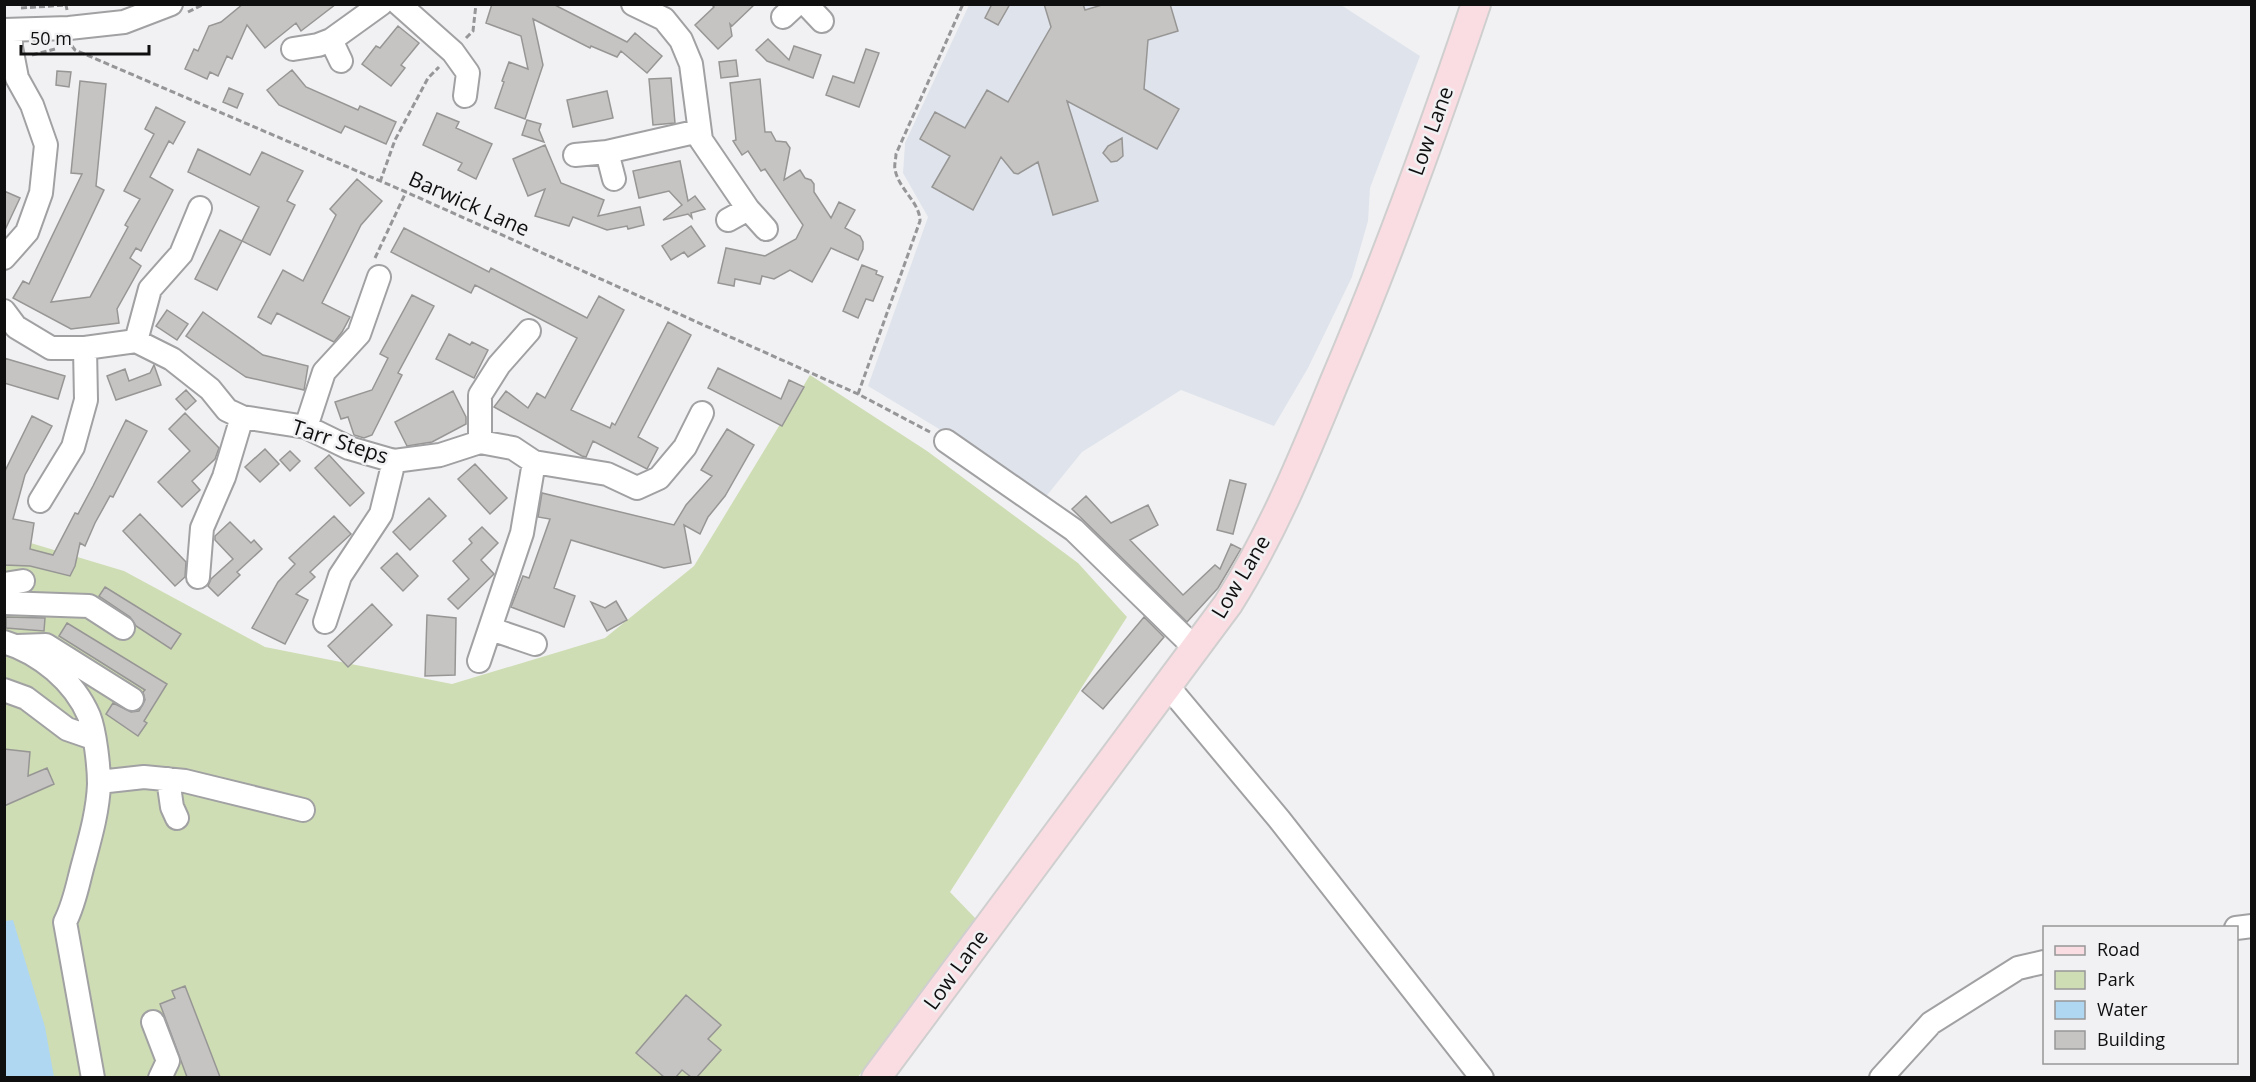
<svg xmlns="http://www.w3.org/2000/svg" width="2256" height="1082" viewBox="0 0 2256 1082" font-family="'Open Sans',sans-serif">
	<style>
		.built { fill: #dfe4ec }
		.green { fill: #ceddb4 }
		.water { fill: #afd7f2 }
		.building { fill: #c5c4c2; stroke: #979695; stroke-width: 1.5 }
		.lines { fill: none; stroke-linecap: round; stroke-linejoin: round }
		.minor-casing { stroke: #a1a1a3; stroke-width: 26 }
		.major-casing { stroke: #cfcfcf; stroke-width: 32 }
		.path { stroke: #969698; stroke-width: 3; stroke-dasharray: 6 3; stroke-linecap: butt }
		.minor { stroke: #fff; stroke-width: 22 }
		.major { stroke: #fadde2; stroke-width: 28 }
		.labels { text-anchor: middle; stroke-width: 5; stroke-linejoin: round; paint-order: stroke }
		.street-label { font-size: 21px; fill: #0f0f10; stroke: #f1f1f3 }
	</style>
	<rect width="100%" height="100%" fill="#f1f1f3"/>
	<path class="built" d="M 969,5 L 1341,5 L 1420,56 L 1370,188 L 1368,221 L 1352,277 L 1308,368 L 1274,426 L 1181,390 L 1082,452 L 1044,499 L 949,435 L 868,386 L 928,217 L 903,173 L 905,143 Z"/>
	<path class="green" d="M 810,375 L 927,451 L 1078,563 L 1127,617 L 950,892 L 976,919 L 858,1077 L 5,1077 L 4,535 L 124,571 L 265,647 L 452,684 L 605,638 L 694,566 Z"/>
	<path class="water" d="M 13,920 L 45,1027 L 54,1077 L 5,1077 L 5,921 Z"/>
	<path class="building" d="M 243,4 L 336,4 L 301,31 L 296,23 L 265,48 L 247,25 L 232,59 L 227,56 L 218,76 L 210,72 L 207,79 L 185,69 L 194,49 L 198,51 L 209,26 L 221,22 Z
		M 492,4 L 553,4 L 627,42 L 635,33 L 662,56 L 647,73 L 621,51 L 617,57 L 591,46 L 590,48 L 533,19 L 543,65 L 525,119 L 495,108 L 504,82 L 502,81 L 509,62 L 528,69 L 521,36 L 486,23 Z
		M 711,4 L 755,4 L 732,26 L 730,24 L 732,36 L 718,49 L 695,25 L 714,7 Z
		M 992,4 L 1010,4 L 998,25 L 985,18 Z
		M 1044,4 L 1083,4 L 1085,10 L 1105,4 L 1170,4 L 1178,31 L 1148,40 L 1144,89 L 1179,109 L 1157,149 L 1067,101 L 1098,201 L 1053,215 L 1038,162 L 1018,174 L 1014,173 L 1001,157 L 973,210 L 932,187 L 950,156 L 920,139 L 935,112 L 965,128 L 987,90 L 1008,102 L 1051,27 Z
		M 398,26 L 419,43 L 401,65 L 405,68 L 391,86 L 362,64 L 376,46 L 380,48 Z
		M 768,39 L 789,60 L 794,46 L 821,55 L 813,78 L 767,61 L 756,50 Z
		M 866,49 L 879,53 L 859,107 L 826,95 L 833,76 L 854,83 Z
		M 736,60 L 738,76 L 721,78 L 719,62 Z
		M 292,70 L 306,87 L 358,110 L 360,106 L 396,122 L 386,144 L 345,126 L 341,133 L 279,105 L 267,90 Z
		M 57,71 L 71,72 L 69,87 L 56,85 Z
		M 671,78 L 675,123 L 653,125 L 649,79 Z
		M 760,79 L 765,132 L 771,132 L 776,141 L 786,142 L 790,148 L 784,180 L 800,170 L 805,178 L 811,180 L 814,184 L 814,192 L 831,218 L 839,202 L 855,210 L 845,228 L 860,236 L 863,242 L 863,249 L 858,260 L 831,248 L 812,282 L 790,270 L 774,279 L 762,276 L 760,284 L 735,279 L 734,286 L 718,283 L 726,248 L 765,256 L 796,239 L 803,225 L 765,169 L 761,171 L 748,151 L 742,155 L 733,141 L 736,140 L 730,83 Z
		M 80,81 L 106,84 L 96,186 L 104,190 L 51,302 L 90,297 L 128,227 L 125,225 L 140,199 L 124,191 L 154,134 L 145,129 L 156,107 L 185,122 L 173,144 L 169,141 L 150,177 L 173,190 L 141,251 L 136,248 L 130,258 L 141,266 L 117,309 L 119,323 L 71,329 L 13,298 L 23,281 L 29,284 L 82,174 L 71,173 Z
		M 229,88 L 243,94 L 237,108 L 223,102 Z
		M 607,91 L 613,118 L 573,127 L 567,100 Z
		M 437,113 L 459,122 L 456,128 L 492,144 L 476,179 L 458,170 L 462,163 L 423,145 Z
		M 527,120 L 541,124 L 539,130 L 544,142 L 522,135 Z
		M 1122,138 L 1123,156 L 1117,161 L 1111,162 L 1103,153 L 1108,146 Z
		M 545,145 L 561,183 L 604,200 L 598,216 L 640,207 L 644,225 L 628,229 L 627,226 L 607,230 L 573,217 L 569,226 L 535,216 L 545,189 L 528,196 L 513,159 Z
		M 198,149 L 250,175 L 262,152 L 303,171 L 287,201 L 295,205 L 270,255 L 242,241 L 259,207 L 188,172 Z
		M 680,161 L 688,201 L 695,196 L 705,209 L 691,213 L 692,218 L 688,214 L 663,220 L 682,205 L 669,191 L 639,198 L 633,171 Z
		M 357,179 L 382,201 L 361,225 L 322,303 L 350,317 L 342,332 L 334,342 L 277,313 L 271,324 L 258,317 L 283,270 L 303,281 L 336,215 L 330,209 Z
		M 4,191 L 20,198 L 4,232 Z
		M 691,226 L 705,246 L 688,257 L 684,252 L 671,260 L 662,246 Z
		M 404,228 L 489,272 L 491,268 L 587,318 L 599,296 L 624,310 L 571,410 L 610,428 L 612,423 L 615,425 L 668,322 L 691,335 L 638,437 L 658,448 L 647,469 L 593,441 L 586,457 L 582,456 L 494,407 L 506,391 L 528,408 L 537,393 L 545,398 L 577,338 L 475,285 L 471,293 L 391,252 Z
		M 220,230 L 242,241 L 217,290 L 195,279 Z
		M 862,265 L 877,271 L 876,274 L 883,277 L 873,301 L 866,299 L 858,318 L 843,311 Z
		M 412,295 L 434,306 L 398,373 L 402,375 L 372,435 L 364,438 L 354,435 L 348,417 L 341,419 L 335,402 L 372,390 L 388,358 L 380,354 Z
		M 167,310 L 188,324 L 177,340 L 156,326 Z
		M 203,312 L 263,355 L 308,366 L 304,390 L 246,377 L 186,336 Z
		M 449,334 L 470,345 L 472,342 L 488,350 L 474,378 L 436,359 Z
		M 4,358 L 65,376 L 58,399 L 4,383 Z
		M 154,365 L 161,385 L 116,400 L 107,376 L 125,369 L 129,381 L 150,373 Z
		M 718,368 L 781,399 L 789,380 L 804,387 L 782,426 L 708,388 Z
		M 186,390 L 196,401 L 186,410 L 176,399 Z
		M 453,391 L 466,417 L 466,424 L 432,442 L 407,446 L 395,422 Z
		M 185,413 L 219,448 L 215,459 L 192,481 L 200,490 L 182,507 L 158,482 L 190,451 L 169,429 Z
		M 32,416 L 52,426 L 25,475 L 13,519 L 34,523 L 30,549 L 53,555 L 75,513 L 78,514 L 93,486 L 126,420 L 147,431 L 113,497 L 110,496 L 95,523 L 85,546 L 80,543 L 75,566 L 70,576 L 30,566 L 4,565 L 4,473 Z
		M 727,429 L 754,445 L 725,496 L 708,517 L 700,534 L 684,525 L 691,563 L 664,568 L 571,540 L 554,588 L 575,596 L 564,627 L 511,607 L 523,576 L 529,578 L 550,519 L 538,517 L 542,493 L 674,525 L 686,505 L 712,476 L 701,470 Z
		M 265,449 L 279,464 L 260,482 L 245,467 Z
		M 290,451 L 300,461 L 290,471 L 280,460 Z
		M 329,455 L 364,493 L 350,506 L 315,468 Z
		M 475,464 L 507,498 L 490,514 L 458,479 Z
		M 1230,480 L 1246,484 L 1233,534 L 1217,530 Z
		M 1086,496 L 1111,523 L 1148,505 L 1158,525 L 1130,540 L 1183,595 L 1215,565 L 1220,569 L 1231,544 L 1241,549 L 1218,588 L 1187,622 L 1072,509 Z
		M 429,498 L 446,516 L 410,550 L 393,532 Z
		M 140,514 L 186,562 L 185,577 L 175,586 L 123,531 Z
		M 334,516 L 351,534 L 310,572 L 315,577 L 296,594 L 308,600 L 285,644 L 252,628 L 278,582 L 295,564 L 289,558 Z
		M 230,522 L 251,543 L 254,540 L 262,549 L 237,572 L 240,575 L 218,596 L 208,586 L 211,579 L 233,559 L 215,540 L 215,536 Z
		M 482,527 L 498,543 L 481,560 L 494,574 L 458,609 L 448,599 L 469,579 L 453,561 L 472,543 L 469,539 Z
		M 397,553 L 418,576 L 403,591 L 381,568 Z
		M 105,587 L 181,634 L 171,649 L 136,626 L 130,617 L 99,596 Z
		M 616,601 L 627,620 L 607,631 L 591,602 L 605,608 Z
		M 372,604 L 392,625 L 348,667 L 328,646 Z
		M 427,615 L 456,618 L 455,675 L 425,676 Z
		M 6,617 L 45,618 L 44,631 L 6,628 Z
		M 1144,617 L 1164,637 L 1103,709 L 1082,691 Z
		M 67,623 L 167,684 L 144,721 L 147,723 L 138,736 L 106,714 L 113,703 L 131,712 L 139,711 L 145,700 L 143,692 L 145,690 L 59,636 Z
		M 4,749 L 30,752 L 28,776 L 47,768 L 54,784 L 4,806 Z
		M 185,986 L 207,1043 L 220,1077 L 187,1077 L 160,1004 L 175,998 L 172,991 Z
		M 686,995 L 721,1025 L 708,1039 L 721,1050 L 697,1077 L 691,1077 L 682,1070 L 676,1077 L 664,1077 L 636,1053 Z"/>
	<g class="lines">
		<g class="minor-casing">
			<path id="minor" d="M 399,4 L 453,52 L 468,73 L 465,96
				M 633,4 L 664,19 L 681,40 L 691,64 L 701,140 L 748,209 L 766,229
				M 806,4 L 822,21
				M 783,17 L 797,4
				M 4,30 L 69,28 L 124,22 L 171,4
				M 331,40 L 341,61
				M 293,49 L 318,45 L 331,40 L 381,4
				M 607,152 L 614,179
				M 575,155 L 607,152 L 699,131
				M 728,220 L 748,209
				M 4,258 L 27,232 L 41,193 L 46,145 L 32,105 L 17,78 L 11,47 L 11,30
				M 4,311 L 16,327 L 51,348 L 85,348 L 136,341 L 172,359 L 210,389 L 227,410 L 242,417 L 306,427 L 349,448 L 394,461 L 440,455 L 480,442 L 513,448 L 534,462 L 607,474 L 637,488 L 659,478 L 685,447 L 702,413
				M 136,341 L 150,289 L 181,254 L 200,208
				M 306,427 L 324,372 L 359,334 L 379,277
				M 946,441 L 1074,530 L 1195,648
				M 480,442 L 480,395 L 499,365 L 529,331
				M 40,501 L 73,447 L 86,400 L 85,348
				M 198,577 L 202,528 L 224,477 L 242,417
				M 4,584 L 23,581
				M 4,603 L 89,606 L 123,628
				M 325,622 L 340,576 L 381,514 L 394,461
				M 491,629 L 535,644
				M 4,642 C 40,653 74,681 89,716 C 95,731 99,767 99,784 C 98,810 91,835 84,861 C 78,882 75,903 65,922 L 93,1078
				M 17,646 L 46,645 L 132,699
				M 479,661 L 522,533 L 534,462
				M 1166,684 L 1279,819 L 1482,1078
				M 4,690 L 26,698 L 67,729 L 93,738
				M 168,779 L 172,807 L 177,818
				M 99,782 L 144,777 L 185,781 L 303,810
				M 2236,928 L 2252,926
				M 153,1022 L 168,1061 L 160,1078
				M 1881,1078 L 1931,1023 L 2018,968 L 2044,962"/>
		</g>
		<g class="major-casing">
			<path id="major" d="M 876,1078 L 1228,604 C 1272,534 1303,459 1334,383 C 1387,259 1433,132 1476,4"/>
		</g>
		<path class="path" d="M 21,8 L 66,5 L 67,10
			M 188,12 L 204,4
			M 466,38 L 473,31 L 476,4
			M 72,46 L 75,50 L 406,192 L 858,394 L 930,432
			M 32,55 L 55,49
			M 380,182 L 395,140 L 428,78 L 439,67
			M 375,258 L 406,192
			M 858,394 L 920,221 C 920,202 898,189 895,169 C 894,165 896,159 896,154 L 963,4"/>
		<use href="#minor" class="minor"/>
		<use href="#major" class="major"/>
	</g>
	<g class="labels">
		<g class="street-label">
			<text transform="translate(1431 131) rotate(-70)" y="7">Low Lane</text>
			<text transform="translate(469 204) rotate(24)" y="7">Barwick Lane</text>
			<text transform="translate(340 442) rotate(18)" y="7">Tarr Steps</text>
			<text transform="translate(1241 577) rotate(-59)" y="7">Low Lane</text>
			<text transform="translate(956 970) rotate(-54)" y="7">Low Lane</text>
		</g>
	</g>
	<rect width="2256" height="1082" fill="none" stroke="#0f0f10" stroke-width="12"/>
	<rect x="2043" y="926" width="195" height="138" fill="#f1f1f3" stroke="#979798" stroke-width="1.5"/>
	<rect x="2055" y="946" width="30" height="9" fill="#fadde2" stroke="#979798" stroke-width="1.5"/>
	<text x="2097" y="956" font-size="18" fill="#0f0f10">Road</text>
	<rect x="2055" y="971" width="30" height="18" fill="#ceddb4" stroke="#979798" stroke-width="1.5"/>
	<text x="2097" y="986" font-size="18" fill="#0f0f10">Park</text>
	<rect x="2055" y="1001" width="30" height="18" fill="#afd7f2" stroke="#979798" stroke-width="1.5"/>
	<text x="2097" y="1016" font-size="18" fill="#0f0f10">Water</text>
	<rect x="2055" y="1031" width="30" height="18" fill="#c5c4c2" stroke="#979798" stroke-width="1.5"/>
	<text x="2097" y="1046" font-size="18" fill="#0f0f10">Building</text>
	<path d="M21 45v9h128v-9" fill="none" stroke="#0f0f10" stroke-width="3"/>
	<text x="30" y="45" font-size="18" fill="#0f0f10" stroke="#f1f1f3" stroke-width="4.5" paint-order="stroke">50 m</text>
</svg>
